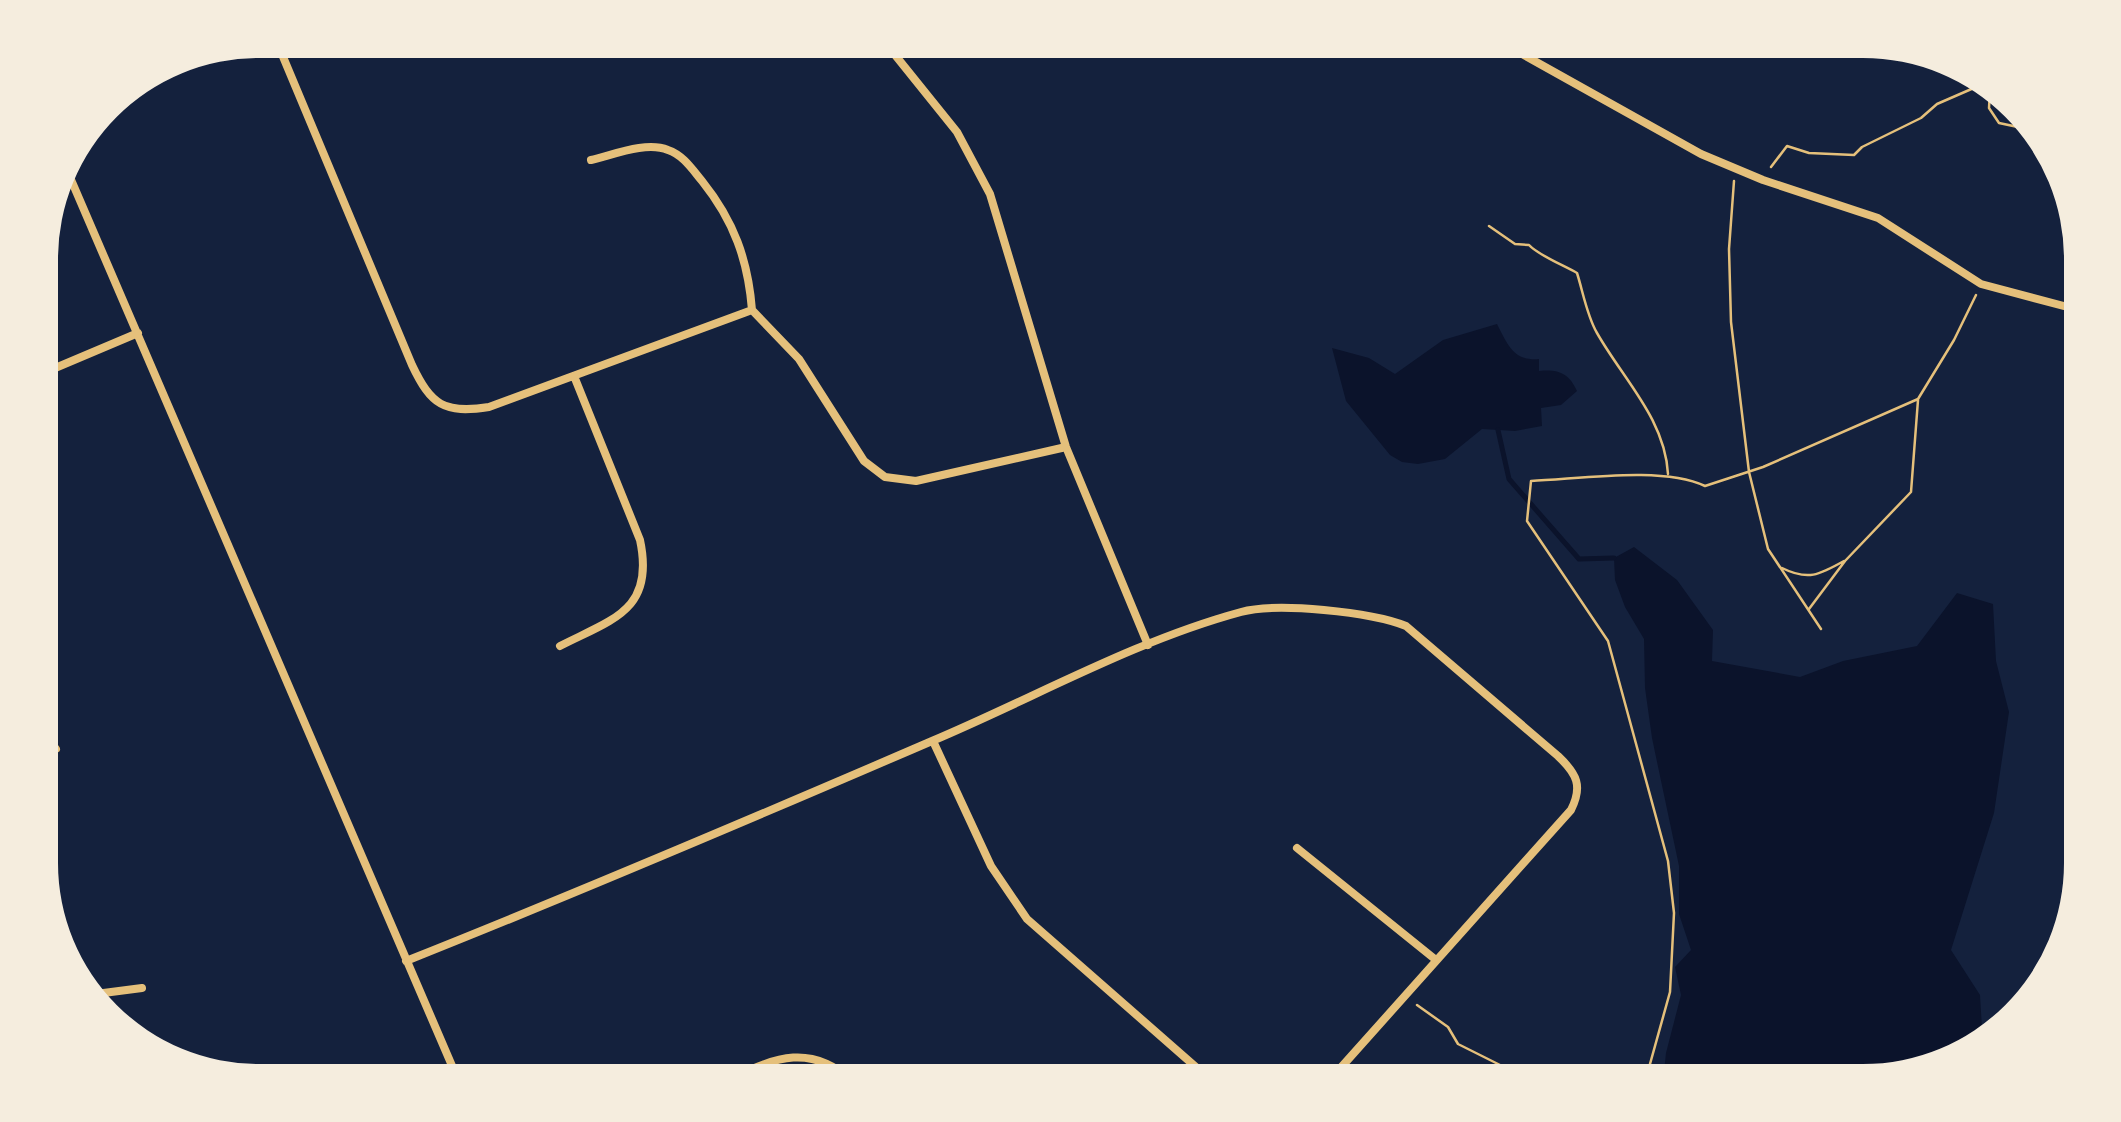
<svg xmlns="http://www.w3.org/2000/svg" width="2121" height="1122" viewBox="0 0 2121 1122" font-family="'Nunito Sans',sans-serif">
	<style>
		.water { fill: #0b132b }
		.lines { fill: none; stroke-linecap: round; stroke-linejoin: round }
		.stream { stroke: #0b132b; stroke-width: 5 }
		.path { stroke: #e5c07b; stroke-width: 2.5 }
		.minor { stroke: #e5c07b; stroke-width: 8 }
	</style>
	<rect width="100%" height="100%" fill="#14213d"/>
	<path class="water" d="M 1497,324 C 1508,345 1513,361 1539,359 L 1539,371 C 1558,369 1569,373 1577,391 L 1561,405 L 1541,408 L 1542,426 L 1515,431 L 1482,429 L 1445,459 L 1418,464 L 1402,462 L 1390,455 L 1346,401 L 1332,348 L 1369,358 L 1395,374 L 1443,340 Z
		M 1634,547 L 1677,580 L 1713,630 L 1712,661 L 1800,677 L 1843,661 L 1917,646 L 1957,593 L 1993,604 L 1996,661 L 2009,712 L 1994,813 L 1951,950 L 1980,995 L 1983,1045 L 1876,1082 L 1663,1082 L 1666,1053 L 1681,995 L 1675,967 L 1691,950 L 1679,914 L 1679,866 L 1652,738 L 1645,688 L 1644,639 L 1625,607 L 1615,580 L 1614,558 Z"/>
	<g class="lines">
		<path class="stream" d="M 1498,430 L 1509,479 L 1579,559 L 1614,558"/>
		<path class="path" d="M 1551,40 L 1554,56
			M 1990,90 L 1989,108 L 1999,123 L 2037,131
			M 1771,167 L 1787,146 L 1809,153 L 1854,155 L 1862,147 L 1921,118 L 1937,104 L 1983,84
			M 1734,181 L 1729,249 L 1731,322 L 1749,472 L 1768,549 L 1821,629
			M 1489,226 L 1515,244 L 1529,245 C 1538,255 1563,265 1577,273 C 1583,292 1587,316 1597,333 C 1623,379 1665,419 1668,474
			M 1782,568 C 1808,581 1819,575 1844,561
			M 1809,609 L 1845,561 L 1911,492 L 1918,400
			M 1417,1005 L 1448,1027 L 1458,1044 L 1504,1067 L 1524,1070 L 1537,1082
			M 1526,1070 L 1569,1066 L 1645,1081
			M 1645,1082 L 1670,992 L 1674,913 L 1668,861 L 1608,641 L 1527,521 L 1531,481 C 1580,479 1662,466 1705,486 L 1763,467 L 1918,399 L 1954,340 L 1976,295"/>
		<path class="minor" d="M 276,40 L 412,365 C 431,405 444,414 489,407 L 752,310 L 799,359 L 864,461 L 885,477 L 916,481 L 1066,447
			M 883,40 L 957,132 L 990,194 L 1066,447 L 1148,645
			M 1497,40 L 1701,154 L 1763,180 L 1878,218 L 1981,284 L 2079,310
			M 591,160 C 613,155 646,141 668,150 C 683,155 692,169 702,181 C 734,221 748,260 752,310
			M 63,161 L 459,1082
			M 41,374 L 138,333
			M 560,646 C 613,619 655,610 640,540 L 574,376
			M 933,741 L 991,866 L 1027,919 L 1213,1082
			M 42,756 L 56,749
			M 1297,848 L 1436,960
			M 406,961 C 582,891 758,816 932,741 C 1034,698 1134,641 1241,612 C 1277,602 1371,612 1406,626 L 1558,756 C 1577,774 1583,786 1571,810 L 1328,1082
			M 88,995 L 142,988
			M 722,1082 C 772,1060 807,1040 854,1082"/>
	</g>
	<path d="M0 0H2121V1122H0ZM259 58H1863A201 201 0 0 1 2064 259V863A201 201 0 0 1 1863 1064H259A201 201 0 0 1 58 863V259A201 201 0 0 1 259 58Z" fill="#f5edde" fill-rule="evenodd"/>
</svg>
